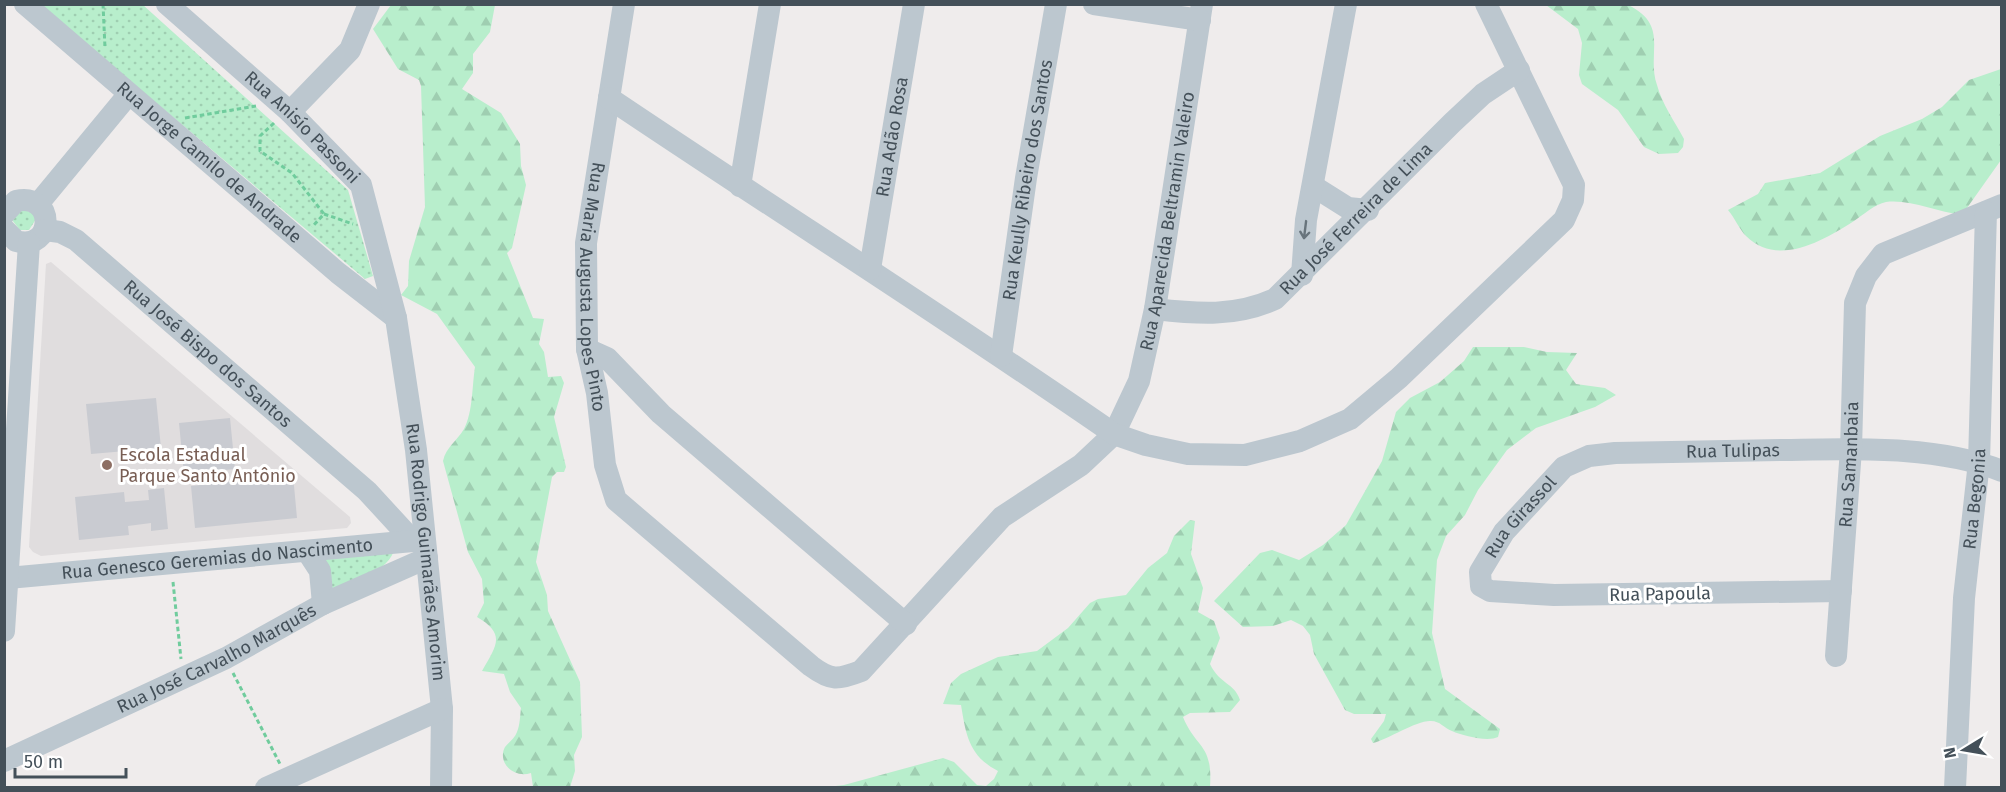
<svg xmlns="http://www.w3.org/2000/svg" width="2006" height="792" viewBox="0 0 2006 792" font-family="'Fira Sans',sans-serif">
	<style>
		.education { fill: #e0ddde }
		.grass { fill: url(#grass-dots) }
		.forest { fill: url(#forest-firs) }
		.building { fill: #c9cbd1 }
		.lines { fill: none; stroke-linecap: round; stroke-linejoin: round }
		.path { stroke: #70cc9d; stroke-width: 3; stroke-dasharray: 4.5 3; stroke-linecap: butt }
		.minor { stroke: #bcc7cf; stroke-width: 22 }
		.oneway { stroke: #68747c }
		.education-dot { fill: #8d6e63; stroke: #fff; stroke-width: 2 }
		.labels { text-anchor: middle; stroke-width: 6; stroke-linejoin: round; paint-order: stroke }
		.street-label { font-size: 18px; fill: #445059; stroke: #fff }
		.education-label { font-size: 18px; fill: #785e54; stroke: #fff; text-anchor: start }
	</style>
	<defs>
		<pattern id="grass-dots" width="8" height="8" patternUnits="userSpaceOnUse" patternTransform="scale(1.5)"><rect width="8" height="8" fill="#b8eecc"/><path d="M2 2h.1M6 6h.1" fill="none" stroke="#9fceb1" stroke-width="1.8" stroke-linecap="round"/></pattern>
		<pattern id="forest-firs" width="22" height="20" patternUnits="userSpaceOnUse" patternTransform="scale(1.5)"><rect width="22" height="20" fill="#b8eecc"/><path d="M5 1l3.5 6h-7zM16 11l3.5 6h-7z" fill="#9fceb1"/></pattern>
	</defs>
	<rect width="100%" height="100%" fill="#efecec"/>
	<path class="education" d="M 51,262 L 350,517 L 351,523 L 347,528 L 41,556 L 33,552 L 29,547 L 46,264 Z"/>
	<path class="grass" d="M 40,5 L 143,5 L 348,190 L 373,276 L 365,279 Z
		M 18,206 L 38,216 L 29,230 L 20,230 L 12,220 Z
		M 395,547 C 390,572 352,583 330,594 L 321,553 Z"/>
	<path class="forest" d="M 391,5 L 495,5 L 490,32 L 473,54 L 473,73 L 462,89 L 501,113 L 520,144 L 521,166 L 526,185 L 512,248 L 507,253 L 533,318 L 544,319 L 539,344 L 544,352 L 548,377 L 561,376 L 564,383 L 554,417 L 566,467 L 564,472 L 557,472 L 552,477 L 536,562 L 547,595 L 548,611 L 580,682 L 582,737 L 574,755 L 575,771 L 570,787 L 533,787 L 531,773 C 513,779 497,762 505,747 C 509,742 515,738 517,732 C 520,725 520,716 521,708 L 510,692 L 504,674 L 482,671 C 497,645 506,634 477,617 L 484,603 L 482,579 L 468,552 L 443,461 C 446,447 457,441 464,429 C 473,412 472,386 475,367 L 437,314 L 401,295 L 408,286 L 409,261 L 425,207 L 421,86 L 419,80 L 398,69 L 373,29 Z
		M 1546,5 L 1628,5 C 1670,25 1646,53 1657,85 C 1662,104 1675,122 1684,139 L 1683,147 L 1678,153 L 1659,154 L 1644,147 L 1618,110 L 1582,84 L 1579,75 L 1582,43 L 1578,29 Z
		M 2001,69 L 2001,160 L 1962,215 C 1937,212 1910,199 1886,202 C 1875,204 1863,215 1854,221 C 1824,240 1778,268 1746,236 C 1739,229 1735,218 1728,210 L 1758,194 L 1765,183 L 1820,173 L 1880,136 L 1922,119 L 1942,107 L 1969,80 Z
		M 1473,347 L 1524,347 L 1547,352 L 1577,353 L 1566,370 L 1576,384 L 1605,388 L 1616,395 L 1595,407 L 1536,428 L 1507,450 L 1478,490 L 1465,515 L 1446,536 L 1437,560 L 1432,633 L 1445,689 L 1500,729 L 1498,737 C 1488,742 1463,736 1452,731 C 1444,728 1440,721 1431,721 C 1417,720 1389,739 1373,743 L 1371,739 L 1384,721 L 1386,714 L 1354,714 L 1345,710 L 1314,654 L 1310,635 L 1303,626 L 1291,620 L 1273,626 L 1243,627 L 1214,601 L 1260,553 L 1272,550 L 1299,560 L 1323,545 L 1346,525 L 1382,461 L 1396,412 L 1410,398 L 1440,382 L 1464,361 Z
		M 1190,520 L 1195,521 L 1191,554 L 1203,588 L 1198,612 L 1214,621 L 1220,638 L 1210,664 C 1220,685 1234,682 1240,700 L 1230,712 L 1190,713 L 1183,717 C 1196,749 1213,743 1210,787 L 827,787 L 844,785 L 943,758 L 954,762 L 977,785 L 986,786 L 994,779 L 998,771 C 969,756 966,735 961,705 L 943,704 L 951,683 L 961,674 L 998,657 L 1037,651 L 1068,628 L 1090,603 L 1098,599 L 1126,595 L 1148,568 L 1167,553 L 1174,536 Z"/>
	<path class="building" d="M 156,398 L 161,448 L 91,454 L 86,404 Z
		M 230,418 L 235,469 L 184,474 L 179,423 Z
		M 293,475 L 297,518 L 195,528 L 191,486 Z
		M 164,488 L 168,529 L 151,531 L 151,523 L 128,526 L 129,535 L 79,540 L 75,497 L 124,492 L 125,502 L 149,500 L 148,490 Z"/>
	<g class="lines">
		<path class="path" d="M 103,4 L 105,48
			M 185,118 L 256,106
			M 274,123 L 260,136 L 260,151 L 292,173 L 324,214 L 312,227
			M 324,214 L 353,224
			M 173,582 L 181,659
			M 233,673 L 280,764"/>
		<g class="minor">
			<path id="s1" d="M 25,4 L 338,273 L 396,318"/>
			<path id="s2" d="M 167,4 L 290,112 L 361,185 L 396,318 L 416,450 L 442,709 L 441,788"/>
			<path id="s3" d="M 624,4 L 586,243 L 587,349 L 597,393 L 605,465 L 616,500 L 811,666 C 831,681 838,680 861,671 L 1002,517 L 1081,465 L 1114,434 L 1139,381 L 1155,309 L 1202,4"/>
			<path d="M 1094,4 L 1200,20"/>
			<path d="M 609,98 C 777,211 948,319 1114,434 L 1146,445 L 1188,454 L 1245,455 L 1300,441 L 1350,419 L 1399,378 L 1564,220 L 1573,200 L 1574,185 L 1486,4"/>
			<path d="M 290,112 L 350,50 L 369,4"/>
			<path d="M 740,186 L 770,4"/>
			<path d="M 1313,186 L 1348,208 L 1368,210"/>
			<path d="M 38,204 L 128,95"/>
			<path d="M 4,214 L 16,201 C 56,192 55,252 16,241 L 4,229"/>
			<path id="s4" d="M 45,230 L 60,232 L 76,240 L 367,491 L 413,541"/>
			<path id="s5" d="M 870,269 L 914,4"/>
			<path d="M 1302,275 L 1306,220 L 1346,4"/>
			<path id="s6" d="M 1155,309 C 1198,314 1235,317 1275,299 L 1452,123 L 1483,94 L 1519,70"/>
			<path d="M 587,349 L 607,358 L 661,414 L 906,624"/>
			<path id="s7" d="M 1001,356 L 1026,178 L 1056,4"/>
			<path d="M 307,551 L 320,571 L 323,604"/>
			<path id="s8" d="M 8,578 L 424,540"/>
			<path id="s9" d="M 1841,591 L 1554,595 L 1490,591 L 1481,586 L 1480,572 L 1504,532 L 1564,467 L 1589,456 L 1615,453 C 1671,452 1728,451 1784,450 C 1853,449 1937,445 2002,471"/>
			<path d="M 4,631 L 29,243"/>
			<path id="s10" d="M 1836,656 L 1851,449 L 1855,303 L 1866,276 L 1883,254 L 2002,205"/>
			<path id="s11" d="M 4,761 L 226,658 L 323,604 L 427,558"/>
			<path d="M 266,788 L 442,709"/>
			<path id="s12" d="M 1955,788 L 1964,598 L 1979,462 L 1986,212"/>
		</g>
	</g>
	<defs><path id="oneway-shaft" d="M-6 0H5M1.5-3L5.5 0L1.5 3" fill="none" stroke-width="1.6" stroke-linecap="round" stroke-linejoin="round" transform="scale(1.5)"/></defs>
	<use class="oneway" href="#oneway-shaft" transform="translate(1305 230) rotate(97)"/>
	<circle class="education-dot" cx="107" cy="465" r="6"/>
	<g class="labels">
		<g class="street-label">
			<text dy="6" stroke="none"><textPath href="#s2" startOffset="183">Rua Anisío Passoni</textPath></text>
			<text dy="6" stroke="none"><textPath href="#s5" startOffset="134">Rua Adão Rosa</textPath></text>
			<text dy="6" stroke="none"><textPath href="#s1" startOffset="243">Rua Jorge Camilo de Andrade</textPath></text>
			<text dy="6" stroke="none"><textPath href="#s7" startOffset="178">Rua Keully Ribeiro dos Santos</textPath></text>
			<text dy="6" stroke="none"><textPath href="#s6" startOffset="236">Rua José Ferreira de Lima</textPath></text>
			<text dy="6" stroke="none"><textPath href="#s3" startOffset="1382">Rua Aparecida Beltramin Valeiro</textPath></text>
			<text dy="6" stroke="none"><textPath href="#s3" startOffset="286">Rua Maria Augusta Lopes Pinto</textPath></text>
			<text dy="6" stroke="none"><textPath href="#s4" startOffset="207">Rua José Bispo dos Santos</textPath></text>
			<text dy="6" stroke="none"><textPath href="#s9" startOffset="682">Rua Tulipas</textPath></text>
			<text dy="6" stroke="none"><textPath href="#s10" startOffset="192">Rua Samanbaia</textPath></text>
			<text dy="6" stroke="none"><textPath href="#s12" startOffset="290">Rua Begonia</textPath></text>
			<text dy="6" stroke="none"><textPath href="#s9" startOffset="444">Rua Girassol</textPath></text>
			<text dy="6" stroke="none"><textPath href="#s2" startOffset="639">Rua Rodrigo Guimarães Amorim</textPath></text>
			<text dy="6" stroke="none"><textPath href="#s8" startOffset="210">Rua Genesco Geremias do Nascimento</textPath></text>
			<text transform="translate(1660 594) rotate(-1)" y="6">Rua Papoula</text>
			<text dy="6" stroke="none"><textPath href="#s11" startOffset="236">Rua José Carvalho Marquês</textPath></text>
		</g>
		<g class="education-label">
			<text x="119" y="461">Escola Estadual<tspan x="119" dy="21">Parque Santo Antônio</tspan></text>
		</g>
	</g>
	<rect width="2006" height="792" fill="none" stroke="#445059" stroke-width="12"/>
	<g transform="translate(1964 750) rotate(259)" stroke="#ffffff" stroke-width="4.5" paint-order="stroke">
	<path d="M0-4.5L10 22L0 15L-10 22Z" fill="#445059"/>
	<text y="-9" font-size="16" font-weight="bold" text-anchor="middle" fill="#445059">N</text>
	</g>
	<path d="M15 768v9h111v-9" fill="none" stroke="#445059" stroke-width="3"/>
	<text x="24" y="768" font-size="18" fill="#445059" stroke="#ffffff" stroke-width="4.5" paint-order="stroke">50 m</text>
</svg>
